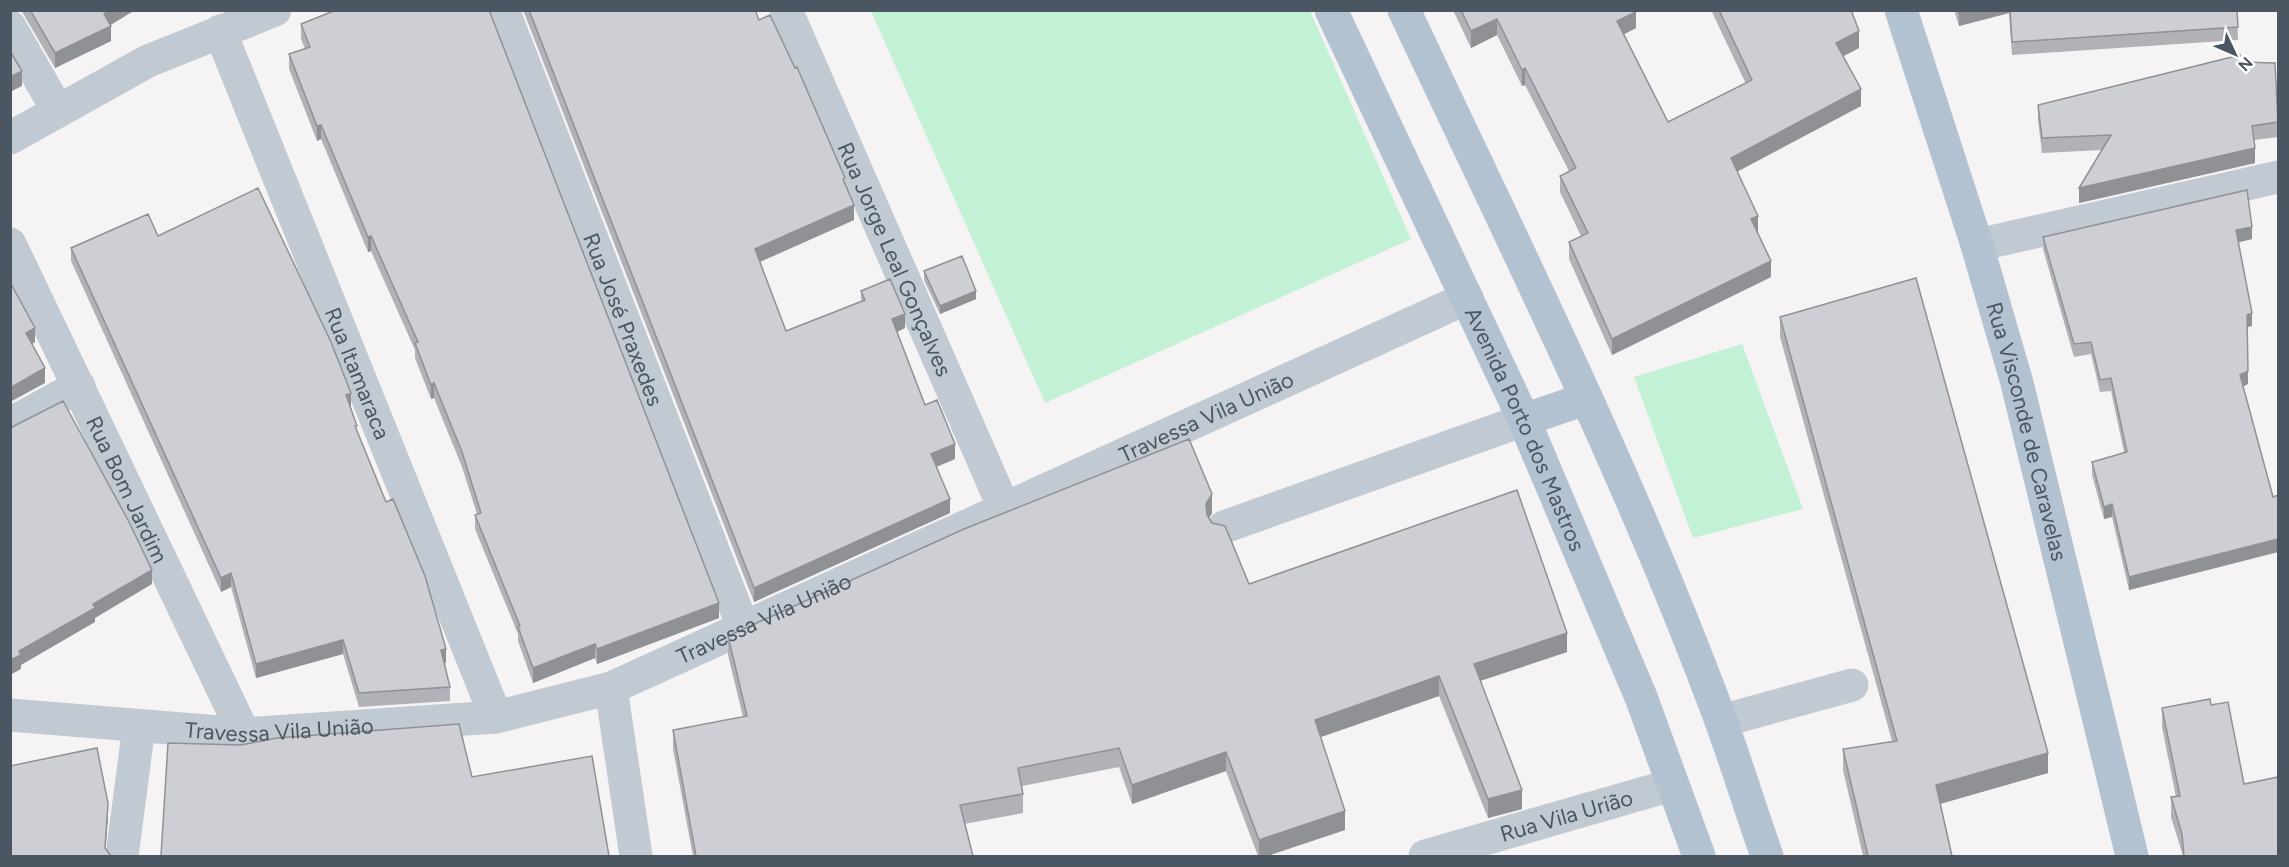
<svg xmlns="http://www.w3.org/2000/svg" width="2289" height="867" viewBox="0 0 2289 867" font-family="Figtree,sans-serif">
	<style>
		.grass { fill: #c3f1d5 }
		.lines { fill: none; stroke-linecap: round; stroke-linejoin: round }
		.minor { stroke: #c1cad2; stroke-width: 33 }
		.major { stroke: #b3c2d1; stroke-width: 33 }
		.wall { fill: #b0b2b7 }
		.shaded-wall { fill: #909195 }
		.building { fill: #cdcfd5; stroke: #909195; stroke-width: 1.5 }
		.labels { text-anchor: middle; stroke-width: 4.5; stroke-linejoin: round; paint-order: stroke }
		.street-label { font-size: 22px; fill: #4a5661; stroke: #fff }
	</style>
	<rect width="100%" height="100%" fill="#f5f3f3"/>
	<path class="grass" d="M 871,11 L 1310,11 L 1411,239 L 1045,403 Z
		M 1742,344 L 1803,509 L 1693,538 L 1634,377 Z"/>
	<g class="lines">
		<g class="minor">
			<path id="s1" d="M 503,10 L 743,627"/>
			<path id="s2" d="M 786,10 L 1004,508"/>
			<path d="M 10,27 L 58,111"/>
			<path id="s3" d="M 220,31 L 496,717"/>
			<path d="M 10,138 L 148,61 L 275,10"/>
			<path id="s4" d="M 10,244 L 244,734"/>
			<path d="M 1977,245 L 2278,177"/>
			<path d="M 10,424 L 79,386"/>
			<path d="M 1224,527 L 1524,420"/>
			<path d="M 611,688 L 636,856"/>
			<path id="s5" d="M 10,715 L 244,734 L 496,717 L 611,688 L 1467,298"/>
			<path d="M 1721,721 L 1852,685"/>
			<path d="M 122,856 L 139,726"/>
			<path id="s6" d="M 1425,856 L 1672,785"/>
		</g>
		<g class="major">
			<path id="s7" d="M 1331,10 L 1524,420 L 1641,697 L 1699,856"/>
			<path d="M 1404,10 C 1514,244 1631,478 1721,721 C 1737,765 1751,811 1767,856"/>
			<path id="s8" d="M 1901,10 L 1977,245 L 2017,383 L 2132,856"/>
			<path d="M 1524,420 L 1585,399"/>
		</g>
	</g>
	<path class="wall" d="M 21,10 L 135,10 L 110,25 L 111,41 L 55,68 Z
		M 523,10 L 755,10 L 759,20 L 845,185 L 854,220 L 760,262 L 786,331 L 861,302 L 861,291 L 905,328 L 897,332 L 925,405 L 955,459 L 936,467 L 950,513 L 754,602 Z
		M 1453,10 L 1635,10 L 1636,28 L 1624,34 L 1668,122 L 1746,84 L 1711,10 L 1851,10 L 1859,48 L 1843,56 L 1861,106 L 1737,171 L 1758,232 L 1771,277 L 1612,355 L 1569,259 L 1569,242 L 1581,236 L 1560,192 L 1560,176 L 1569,171 L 1525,85 L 1522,86 L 1497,35 L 1471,48 Z
		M 1954,10 L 2237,10 L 2238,40 L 2012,55 L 2009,13 L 1959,26 Z
		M 301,24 L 719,618 L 597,664 L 595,658 L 533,683 L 518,641 L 518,634 L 475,529 L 475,515 L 477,514 L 462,467 L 434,398 L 431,399 L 415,358 L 415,350 L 371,251 L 368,252 L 321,139 L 317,141 L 289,69 L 289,54 L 305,49 L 301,39 Z
		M 2240,62 L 2278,116 L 2278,137 L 2254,140 L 2255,163 L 2079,203 L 2102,150 L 2042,153 L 2038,120 L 2038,105 Z
		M 158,236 L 351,407 L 357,432 L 446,663 L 444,663 L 450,687 L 450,701 L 359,707 L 343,654 L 256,678 L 231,587 L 221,592 L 71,261 L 71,248 Z
		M 2043,237 L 2252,239 L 2238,242 L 2252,326 L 2247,327 L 2248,384 L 2243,386 L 2273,497 L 2278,495 L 2278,552 L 2129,590 L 2112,517 L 2104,519 L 2092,475 L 2092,462 L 2124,452 L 2111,391 L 2100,392 L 2091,354 L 2074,357 L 2043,249 Z
		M 924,271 L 976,299 L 940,314 L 924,280 Z
		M 1780,317 L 2048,773 L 1940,804 L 1952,856 L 1863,856 L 1843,770 L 1843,749 L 1892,741 L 1780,337 Z
		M 1212,513 L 1209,518 L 1249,584 L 1567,652 L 1480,681 L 1522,809 L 1488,818 L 1439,696 L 1321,737 L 1345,830 L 1267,856 L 1258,856 L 1226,771 L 1132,804 L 1119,767 L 1022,786 L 1023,794 L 1023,813 L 964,824 L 973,856 L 693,856 L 673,749 L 673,730 L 743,717 L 728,655 L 728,636 Z
		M 2211,705 L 2244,784 L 2278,856 L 2183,856 L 2171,817 L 2171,797 L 2176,797 L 2162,727 L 2162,708 Z"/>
	<path class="shaded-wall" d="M 110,10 L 135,10 L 104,29 L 104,14 Z
		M 1968,10 L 2009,10 L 2009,13 L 1959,26 L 1959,13 Z
		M 1636,12 L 1636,28 L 1617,38 L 1617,21 Z
		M 1497,19 L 1497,35 L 1471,48 L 1471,31 Z
		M 111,26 L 111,41 L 55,68 L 55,53 Z
		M 1859,31 L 1859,48 L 1836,60 L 1836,43 Z
		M 1525,68 L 1525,85 L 1522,86 L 1522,70 Z
		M 22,71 L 22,86 L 10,92 L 10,77 Z
		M 1861,89 L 1861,106 L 1731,175 L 1731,158 Z
		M 321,125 L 321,139 L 317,141 L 317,126 Z
		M 2255,148 L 2255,163 L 2079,203 L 2079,188 Z
		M 854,205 L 854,220 L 755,264 L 755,249 Z
		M 1758,216 L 1758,232 L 1751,235 L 1751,219 Z
		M 2252,227 L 2252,239 L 2236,243 L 2236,230 Z
		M 371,236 L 371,251 L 368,252 L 368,237 Z
		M 1771,261 L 1771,277 L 1612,355 L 1612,339 Z
		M 976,291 L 976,299 L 940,314 L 940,306 Z
		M 2252,313 L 2252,326 L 2247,327 L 2247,315 Z
		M 905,314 L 905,328 L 892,334 L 892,319 Z
		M 35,328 L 35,342 L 26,348 L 26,333 Z
		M 45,368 L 45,383 L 10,402 L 10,388 Z
		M 2248,371 L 2248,384 L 2240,388 L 2240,375 Z
		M 434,383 L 434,398 L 431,399 L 431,385 Z
		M 351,393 L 351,407 L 346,409 L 346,395 Z
		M 955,444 L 955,459 L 931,469 L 931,454 Z
		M 1212,494 L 1212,513 L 1206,523 L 1206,504 Z
		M 950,499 L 950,513 L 754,602 L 754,588 Z
		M 2112,504 L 2112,517 L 2104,519 L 2104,507 Z
		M 2278,539 L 2278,552 L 2129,590 L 2129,577 Z
		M 152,570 L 152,584 L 95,618 L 95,622 L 21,665 L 21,669 L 10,675 L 10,660 L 19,651 L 93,604 Z
		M 231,573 L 231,587 L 221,592 L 221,578 Z
		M 719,603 L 719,618 L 597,664 L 597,649 Z
		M 1567,633 L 1567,652 L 1474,683 L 1474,664 Z
		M 343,640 L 343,654 L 256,678 L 256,664 Z
		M 595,644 L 595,658 L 533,683 L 533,668 Z
		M 446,649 L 446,663 L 441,664 L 441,650 Z
		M 1439,676 L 1439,696 L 1315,739 L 1315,720 Z
		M 1226,752 L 1226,771 L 1132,804 L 1132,785 Z
		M 2048,753 L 2048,773 L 1936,805 L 1936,785 Z
		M 1522,790 L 1522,809 L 1488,818 L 1488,799 Z
		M 108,803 L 108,818 L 105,856 L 105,848 Z
		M 1345,811 L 1345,830 L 1267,856 L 1259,856 L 1259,840 Z"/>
	<path class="building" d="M 30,10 L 110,10 L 104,14 L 111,26 L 55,53 Z
		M 336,10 L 489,10 L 719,603 L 597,649 L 595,644 L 533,668 L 518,627 L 520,626 L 475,515 L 481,513 L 462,452 L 434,383 L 431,385 L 415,343 L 418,342 L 371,236 L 368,237 L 321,125 L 317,126 L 289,54 L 310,47 L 301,24 Z
		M 529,10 L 755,10 L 759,20 L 770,15 L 795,68 L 797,67 L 845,178 L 843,179 L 854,205 L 755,249 L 786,331 L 865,300 L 861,291 L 890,279 L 905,314 L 892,319 L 925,405 L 937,400 L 955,444 L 931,454 L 950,499 L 754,588 Z
		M 1461,10 L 1635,10 L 1636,12 L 1617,21 L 1668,122 L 1752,80 L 1719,10 L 1851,10 L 1859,31 L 1836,43 L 1861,89 L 1731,158 L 1758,216 L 1751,219 L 1771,261 L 1612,339 L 1569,242 L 1588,233 L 1560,176 L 1576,168 L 1525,68 L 1522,70 L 1497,19 L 1471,31 Z
		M 1958,10 L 1968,10 L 1959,13 Z
		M 2010,10 L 2237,10 L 2238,27 L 2012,42 Z
		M 10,51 L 22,71 L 10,77 Z
		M 2240,55 L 2240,62 L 2275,63 L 2278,122 L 2252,126 L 2255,148 L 2079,188 L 2111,135 L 2042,138 L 2038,105 Z
		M 258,188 L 331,342 L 351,393 L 346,395 L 357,426 L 355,426 L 386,502 L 393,499 L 425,576 L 446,649 L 441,650 L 450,687 L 359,693 L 343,640 L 256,664 L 231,573 L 221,578 L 71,248 L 148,214 L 158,236 Z
		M 2247,190 L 2252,227 L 2236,230 L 2252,313 L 2247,315 L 2248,371 L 2240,375 L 2273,497 L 2278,495 L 2278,539 L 2129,577 L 2112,504 L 2104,507 L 2092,462 L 2127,452 L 2111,378 L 2100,380 L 2091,342 L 2074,344 L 2043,237 Z
		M 962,256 L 976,291 L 940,306 L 924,271 Z
		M 1916,278 L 2048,753 L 1936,785 L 1952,856 L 1868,856 L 1843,749 L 1897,741 L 1780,317 Z
		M 10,282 L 35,328 L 26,333 L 45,368 L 10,388 Z
		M 63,401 L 128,520 L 152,570 L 93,604 L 95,608 L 19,651 L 21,655 L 10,660 L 10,428 Z
		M 1189,439 L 1212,494 L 1206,504 L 1207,515 L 1212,523 L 1225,526 L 1249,584 L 1517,490 L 1567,633 L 1474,664 L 1522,790 L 1488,799 L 1439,676 L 1315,720 L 1345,811 L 1259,840 L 1226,752 L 1132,785 L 1119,748 L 1018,768 L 1023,794 L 960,805 L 973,856 L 696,856 L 673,730 L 747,716 L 728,636 L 964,529 Z
		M 2210,699 L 2211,705 L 2228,702 L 2244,784 L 2278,777 L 2278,856 L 2184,856 L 2182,834 L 2171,797 L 2180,796 L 2162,708 Z
		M 459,724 L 472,777 L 592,756 L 609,856 L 161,856 L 168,743 L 241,745 L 277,738 Z
		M 97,748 L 108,803 L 105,848 L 111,856 L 10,856 L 10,766 Z"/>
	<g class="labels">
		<g class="street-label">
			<text dy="8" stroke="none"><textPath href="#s2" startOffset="272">Rua Jorge Leal Gonçalves</textPath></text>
			<text dy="8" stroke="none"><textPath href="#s1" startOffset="332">Rua José Praxedes</textPath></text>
			<text dy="8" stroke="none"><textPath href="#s3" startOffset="369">Rua Itamaraca</textPath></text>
			<text dy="8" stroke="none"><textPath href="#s5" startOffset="1260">Travessa Vila União</textPath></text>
			<text dy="8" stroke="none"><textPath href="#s7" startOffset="462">Avenida Porto dos Mastros</textPath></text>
			<text dy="8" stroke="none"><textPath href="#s8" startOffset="440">Rua Visconde de Caravelas</textPath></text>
			<text dy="8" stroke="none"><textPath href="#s4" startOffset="272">Rua Bom Jardim</textPath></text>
			<text dy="8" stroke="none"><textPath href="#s5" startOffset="774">Travessa Vila União</textPath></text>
			<text dy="8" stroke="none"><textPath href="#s5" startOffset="270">Travessa Vila União</textPath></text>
			<text dy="8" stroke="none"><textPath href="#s6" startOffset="147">Rua Vila Urião</textPath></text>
		</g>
	</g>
	<rect width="2289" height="867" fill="none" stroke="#4a5661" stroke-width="24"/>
	<g transform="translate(2235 54) rotate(134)" stroke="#ffffff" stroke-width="4.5" paint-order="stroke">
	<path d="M0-4.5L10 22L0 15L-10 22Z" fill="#4a5661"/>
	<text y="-9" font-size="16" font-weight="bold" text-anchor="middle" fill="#4a5661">N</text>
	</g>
</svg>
